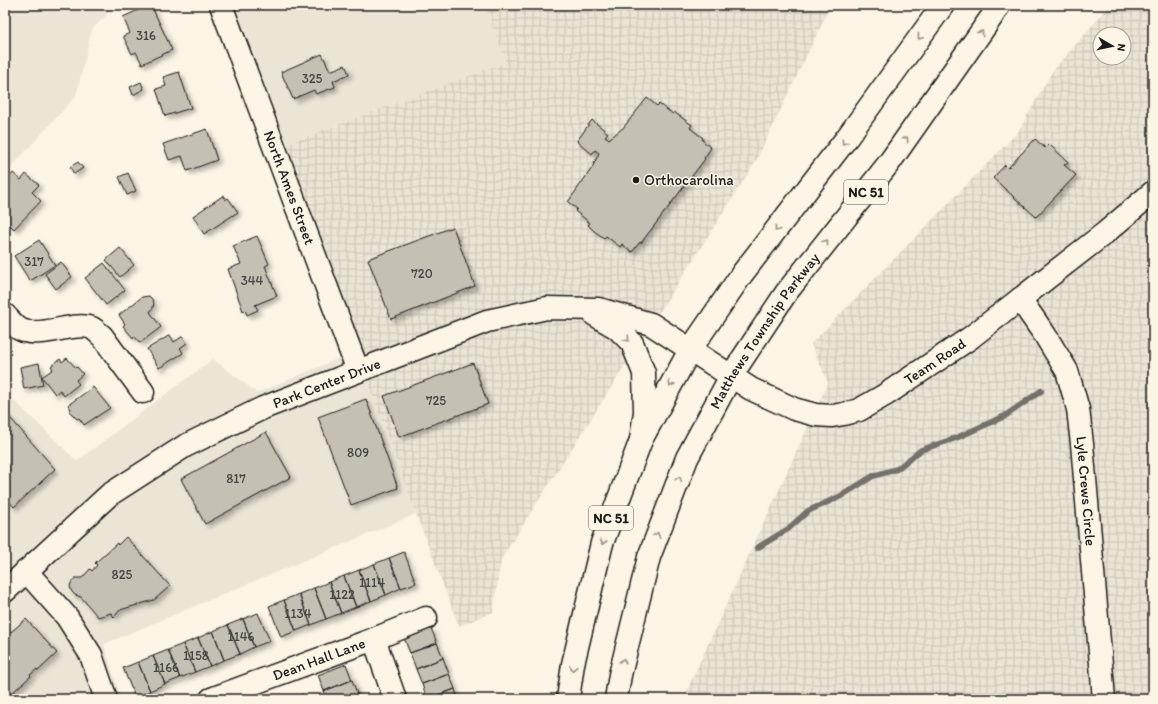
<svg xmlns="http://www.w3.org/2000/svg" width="1158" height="704" viewBox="0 0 1158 704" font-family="Itim,sans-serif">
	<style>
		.built { fill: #ebe5d6 }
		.industrial { fill: url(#industrial-grid); fill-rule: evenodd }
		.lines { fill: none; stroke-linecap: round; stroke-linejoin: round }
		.stream { stroke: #75726c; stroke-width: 6 }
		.building { fill: #c4c0b3; stroke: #1c1c1c; filter: url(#shadow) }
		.street-casing { stroke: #1c1c1c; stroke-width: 25 }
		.primary-casing { stroke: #1c1c1c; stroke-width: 25 }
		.street { stroke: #fcf5e5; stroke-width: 22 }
		.primary { stroke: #fcf5e5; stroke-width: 22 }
		.oneway { stroke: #97938b }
		.poi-dot { fill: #1c1c1c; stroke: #fcf5e5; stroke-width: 1.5 }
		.labels { text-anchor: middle; stroke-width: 3; stroke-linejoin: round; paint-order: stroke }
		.number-label { font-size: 13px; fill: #464542 }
		.shield { fill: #fcf5e5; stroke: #5f5d58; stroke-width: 1 }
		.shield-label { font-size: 14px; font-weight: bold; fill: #1c1c1c }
		.poi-label { font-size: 15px; fill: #1c1c1c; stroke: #fcf5e5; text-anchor: start }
		.street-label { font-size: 15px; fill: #1c1c1c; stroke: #fcf5e5 }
	</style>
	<defs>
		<pattern id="industrial-grid" width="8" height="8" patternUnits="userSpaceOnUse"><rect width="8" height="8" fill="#ebe5d6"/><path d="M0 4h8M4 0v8" fill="none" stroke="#c9c4b7"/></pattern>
		<filter id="shadow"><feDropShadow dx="3.5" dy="3.5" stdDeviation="2" flood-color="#0004"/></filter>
	</defs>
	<rect width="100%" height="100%" fill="#fcf5e5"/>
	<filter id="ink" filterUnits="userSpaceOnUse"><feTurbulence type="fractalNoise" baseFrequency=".025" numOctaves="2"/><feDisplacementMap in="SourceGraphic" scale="8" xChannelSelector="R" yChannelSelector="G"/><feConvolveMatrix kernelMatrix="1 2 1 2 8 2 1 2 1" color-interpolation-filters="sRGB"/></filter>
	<g filter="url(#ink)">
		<path class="built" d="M 5,5 L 117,5 L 92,29 L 76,96 L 5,174 Z
			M 231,5 L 484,5 L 506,62 L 281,146 Z
			M 356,351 L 416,514 L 104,644 L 121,699 L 5,699 L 5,392 L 77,461 L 213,359 L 257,393 Z"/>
		<path class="industrial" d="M 484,5 L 831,5 L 755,163 L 501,559 L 493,612 L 459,626 L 416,514 L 281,146 L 506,62 Z
			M 1110,5 L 1153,5 L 1153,699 L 683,699 L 828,383 L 811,344 L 1018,132 L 1052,72 ZM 1100,34 L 1124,34 L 1124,58 L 1100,58 Z"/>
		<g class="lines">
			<path class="stream" d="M 757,548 L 788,529 L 808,511 L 841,496 L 873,476 L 897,469 L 921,450 L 956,438 L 1005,416 L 1041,391"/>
		</g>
		<path class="building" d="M 149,5 L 151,5 L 172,50 L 142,64 L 136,52 L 132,54 L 123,36 L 130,33 L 123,17 Z
			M 322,54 L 330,71 L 345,65 L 349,74 L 333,81 L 335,87 L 316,94 L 314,90 L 293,99 L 281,72 Z
			M 179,72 L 191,108 L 165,116 L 156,89 L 166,86 L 163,77 Z
			M 141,82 L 144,89 L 133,95 L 130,87 Z
			M 647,98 L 657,106 L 659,104 L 673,114 L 674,112 L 692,125 L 690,128 L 703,138 L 702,140 L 711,148 L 704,158 L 705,159 L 641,243 L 640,242 L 632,252 L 622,244 L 620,247 L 606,236 L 604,238 L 594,231 L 588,225 L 590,223 L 575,211 L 577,209 L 568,202 L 592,168 L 599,153 L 595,150 L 592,154 L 577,141 L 592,120 L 608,133 L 605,136 L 609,139 L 623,128 Z
			M 207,129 L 217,160 L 187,171 L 182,156 L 169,160 L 163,144 Z
			M 1035,139 L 1045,148 L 1049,144 L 1068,162 L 1064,165 L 1076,175 L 1036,217 L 993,178 L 1005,165 L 1008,168 Z
			M 78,162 L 83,168 L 74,174 L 70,167 Z
			M 13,173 L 21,180 L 26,174 L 39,185 L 32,192 L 41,201 L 14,229 L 5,220 L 5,210 L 7,208 L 5,206 L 5,182 Z
			M 128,173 L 136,191 L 127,195 L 119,177 Z
			M 224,195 L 225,200 L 228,198 L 238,212 L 204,234 L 193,216 Z
			M 453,227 L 475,286 L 391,319 L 368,259 Z
			M 257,236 L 269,264 L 265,266 L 277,296 L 255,305 L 258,310 L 247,315 L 245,310 L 243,311 L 228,269 L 241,264 L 233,246 Z
			M 39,240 L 55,265 L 30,281 L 14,256 Z
			M 120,248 L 134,265 L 120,277 L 106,260 Z
			M 61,262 L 72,277 L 56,289 L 45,274 Z
			M 104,263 L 125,290 L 106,305 L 85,278 Z
			M 149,296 L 152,299 L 154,303 L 153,308 L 150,312 L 161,327 L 140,343 L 134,336 L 133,338 L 123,326 L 125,324 L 119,315 L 142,297 Z
			M 170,335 L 174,342 L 183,336 L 187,343 L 180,348 L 183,353 L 159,368 L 147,349 Z
			M 67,358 L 76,368 L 77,367 L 83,374 L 76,380 L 79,384 L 64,396 L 60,390 L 55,394 L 42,377 L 53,369 L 51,366 L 60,359 L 62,362 Z
			M 39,363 L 43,385 L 24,389 L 20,367 Z
			M 473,363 L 488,404 L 399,437 L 384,396 Z
			M 93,387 L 110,408 L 84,425 L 79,418 L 77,419 L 69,411 L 71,409 L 68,405 Z
			M 366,399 L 398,488 L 351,505 L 318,417 Z
			M 5,412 L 55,469 L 14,507 L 5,497 Z
			M 266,432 L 291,477 L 205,524 L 181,479 Z
			M 126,537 L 170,586 L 154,600 L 120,610 L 114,617 L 111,613 L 98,617 L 81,597 L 75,595 L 72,592 L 70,587 L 71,583 L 75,578 L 82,578 L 90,569 L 92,571 L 97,565 L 95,563 L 117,543 L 118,545 Z
			M 404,552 L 416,583 L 401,588 L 389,558 Z
			M 389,558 L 401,588 L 386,595 L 374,564 Z
			M 374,564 L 386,595 L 371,601 L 359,570 Z
			M 359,570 L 371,601 L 356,607 L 344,576 Z
			M 344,576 L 356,607 L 341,613 L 329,582 Z
			M 329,582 L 341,613 L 326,619 L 314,588 Z
			M 314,588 L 326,619 L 311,625 L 299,594 Z
			M 299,594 L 311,625 L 296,631 L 284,600 Z
			M 284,600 L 296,631 L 281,637 L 269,606 Z
			M 258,613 L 270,641 L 254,647 L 243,619 Z
			M 26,619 L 57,653 L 38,671 L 37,669 L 30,675 L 31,676 L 5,699 L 5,637 Z
			M 243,619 L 254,647 L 240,654 L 228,625 Z
			M 228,625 L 240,654 L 224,660 L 213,631 Z
			M 431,628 L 437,643 L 410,653 L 404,638 Z
			M 213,631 L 224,660 L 210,666 L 198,638 Z
			M 198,638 L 210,666 L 195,672 L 183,644 Z
			M 437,643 L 443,658 L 416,669 L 410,653 Z
			M 183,644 L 195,672 L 180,678 L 168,650 Z
			M 168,650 L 180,678 L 165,684 L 153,656 Z
			M 153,656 L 165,684 L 150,691 L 138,662 Z
			M 443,658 L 449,674 L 422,684 L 416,669 Z
			M 138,662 L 150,691 L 135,697 L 123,668 Z
			M 346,664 L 352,680 L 324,691 L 318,675 Z
			M 449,674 L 455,689 L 427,699 L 422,684 Z
			M 352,680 L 358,696 L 349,699 L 327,699 L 324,691 Z
			M 455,689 L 458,699 L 429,699 Z
			M 303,694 L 305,699 L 292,699 Z
			M 358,696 L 359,699 L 349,699 Z"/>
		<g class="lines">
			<g class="street-casing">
				<g id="street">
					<path id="s1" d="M 221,5 L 358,371"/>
					<path id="s2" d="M 1020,299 L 1045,335 L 1067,371 L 1078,409 L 1082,444 L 1104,699"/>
					<path d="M 5,315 C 10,320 16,329 24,331 C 45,337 75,321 92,328 C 96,330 99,334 102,336 L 143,392"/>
					<path d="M 595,315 L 617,328 L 632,343 L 644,373 L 645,412 L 641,440"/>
					<path d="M 26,571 L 67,617 L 91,655 L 106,699"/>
					<path id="s3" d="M 5,591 L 109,495 L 185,446 L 263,408 L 487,321 L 547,308 L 599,309 L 651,324 L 751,389 L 794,409 L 816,415 L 832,416 L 844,414 L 859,410 L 885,395 L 970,338 L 1105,233 L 1153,192"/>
					<path d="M 374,639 L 395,699"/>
					<path id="s4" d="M 211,699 L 374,639 L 426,618"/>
				</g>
			</g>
			<g class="primary-casing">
				<g id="primary">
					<path d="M 568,699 L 573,664 L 602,543 L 641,440 L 690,350 L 742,274 L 846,139 L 943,5"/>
					<path id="s5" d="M 616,699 L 620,675 L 649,557 L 687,458 L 731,376 L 786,293 L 889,163 L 993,15 L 999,5"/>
				</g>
			</g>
			<use href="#street" class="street"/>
			<use href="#primary" class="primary"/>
		</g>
		<defs><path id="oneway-chevron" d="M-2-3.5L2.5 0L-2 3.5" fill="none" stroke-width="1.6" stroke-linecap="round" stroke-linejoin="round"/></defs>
		<g class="oneway">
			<use href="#oneway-chevron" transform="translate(981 33) rotate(-55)"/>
			<use href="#oneway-chevron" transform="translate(920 37) rotate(126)"/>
			<use href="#oneway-chevron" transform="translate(906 139) rotate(-55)"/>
			<use href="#oneway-chevron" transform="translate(844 142) rotate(127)"/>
			<use href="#oneway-chevron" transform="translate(777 229) rotate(128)"/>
			<use href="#oneway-chevron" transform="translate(826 242) rotate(-52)"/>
			<use href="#oneway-chevron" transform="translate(627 339) rotate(47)"/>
			<use href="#oneway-chevron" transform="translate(671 384) rotate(119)"/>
			<use href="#oneway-chevron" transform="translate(679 479) rotate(-69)"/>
			<use href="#oneway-chevron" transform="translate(657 535) rotate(-69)"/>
			<use href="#oneway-chevron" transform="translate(603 542) rotate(108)"/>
			<use href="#oneway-chevron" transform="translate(623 661) rotate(-76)"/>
			<use href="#oneway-chevron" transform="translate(573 668) rotate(99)"/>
		</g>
	</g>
	<circle class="poi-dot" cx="636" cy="180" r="4"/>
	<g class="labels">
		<g class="number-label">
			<text x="146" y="40">316</text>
			<text x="312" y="83">325</text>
			<text x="34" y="266">317</text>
			<text x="422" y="278">720</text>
			<text x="252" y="285">344</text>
			<text x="436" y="405">725</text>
			<text x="358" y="457">809</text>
			<text x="236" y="483">817</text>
			<text x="122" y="579">825</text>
			<text x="372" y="587">1114</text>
			<text x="342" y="599">1122</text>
			<text x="298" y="618">1134</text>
			<text x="241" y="641">1146</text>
			<text x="196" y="660">1158</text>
			<text x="166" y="672">1166</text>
		</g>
		<g class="shield">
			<rect x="844" y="180" width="44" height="24" rx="3"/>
			<rect x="589" y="506" width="44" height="24" rx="3"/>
		</g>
		<g class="shield-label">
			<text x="866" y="197">NC 51</text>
			<text x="611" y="523">NC 51</text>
		</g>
		<g class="poi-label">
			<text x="644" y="185">Orthocarolina</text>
		</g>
		<g class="street-label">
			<text dy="5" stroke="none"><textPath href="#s1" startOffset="195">North Ames Street</textPath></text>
			<text dy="5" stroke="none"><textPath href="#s5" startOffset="401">Matthews Township Parkway</textPath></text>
			<text dy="5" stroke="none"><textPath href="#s3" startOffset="1050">Team Road</textPath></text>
			<text dy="5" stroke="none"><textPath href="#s3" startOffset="387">Park Center Drive</textPath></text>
			<text dy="5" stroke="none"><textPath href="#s2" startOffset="208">Lyle Crews Circle</textPath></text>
			<text dy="5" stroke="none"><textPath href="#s4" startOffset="115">Dean Hall Lane</textPath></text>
		</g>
	</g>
	<rect width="1158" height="704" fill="none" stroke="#fcf5e5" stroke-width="20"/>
	<rect x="10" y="10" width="1138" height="684" fill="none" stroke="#1c1c1c" stroke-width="1.5" filter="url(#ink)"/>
	<g transform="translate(1112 46) rotate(99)"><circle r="19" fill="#fcf5e5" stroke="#a29e95"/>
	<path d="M0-3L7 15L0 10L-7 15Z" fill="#1c1c1c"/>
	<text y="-6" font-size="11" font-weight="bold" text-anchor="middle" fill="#1c1c1c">N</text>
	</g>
</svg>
